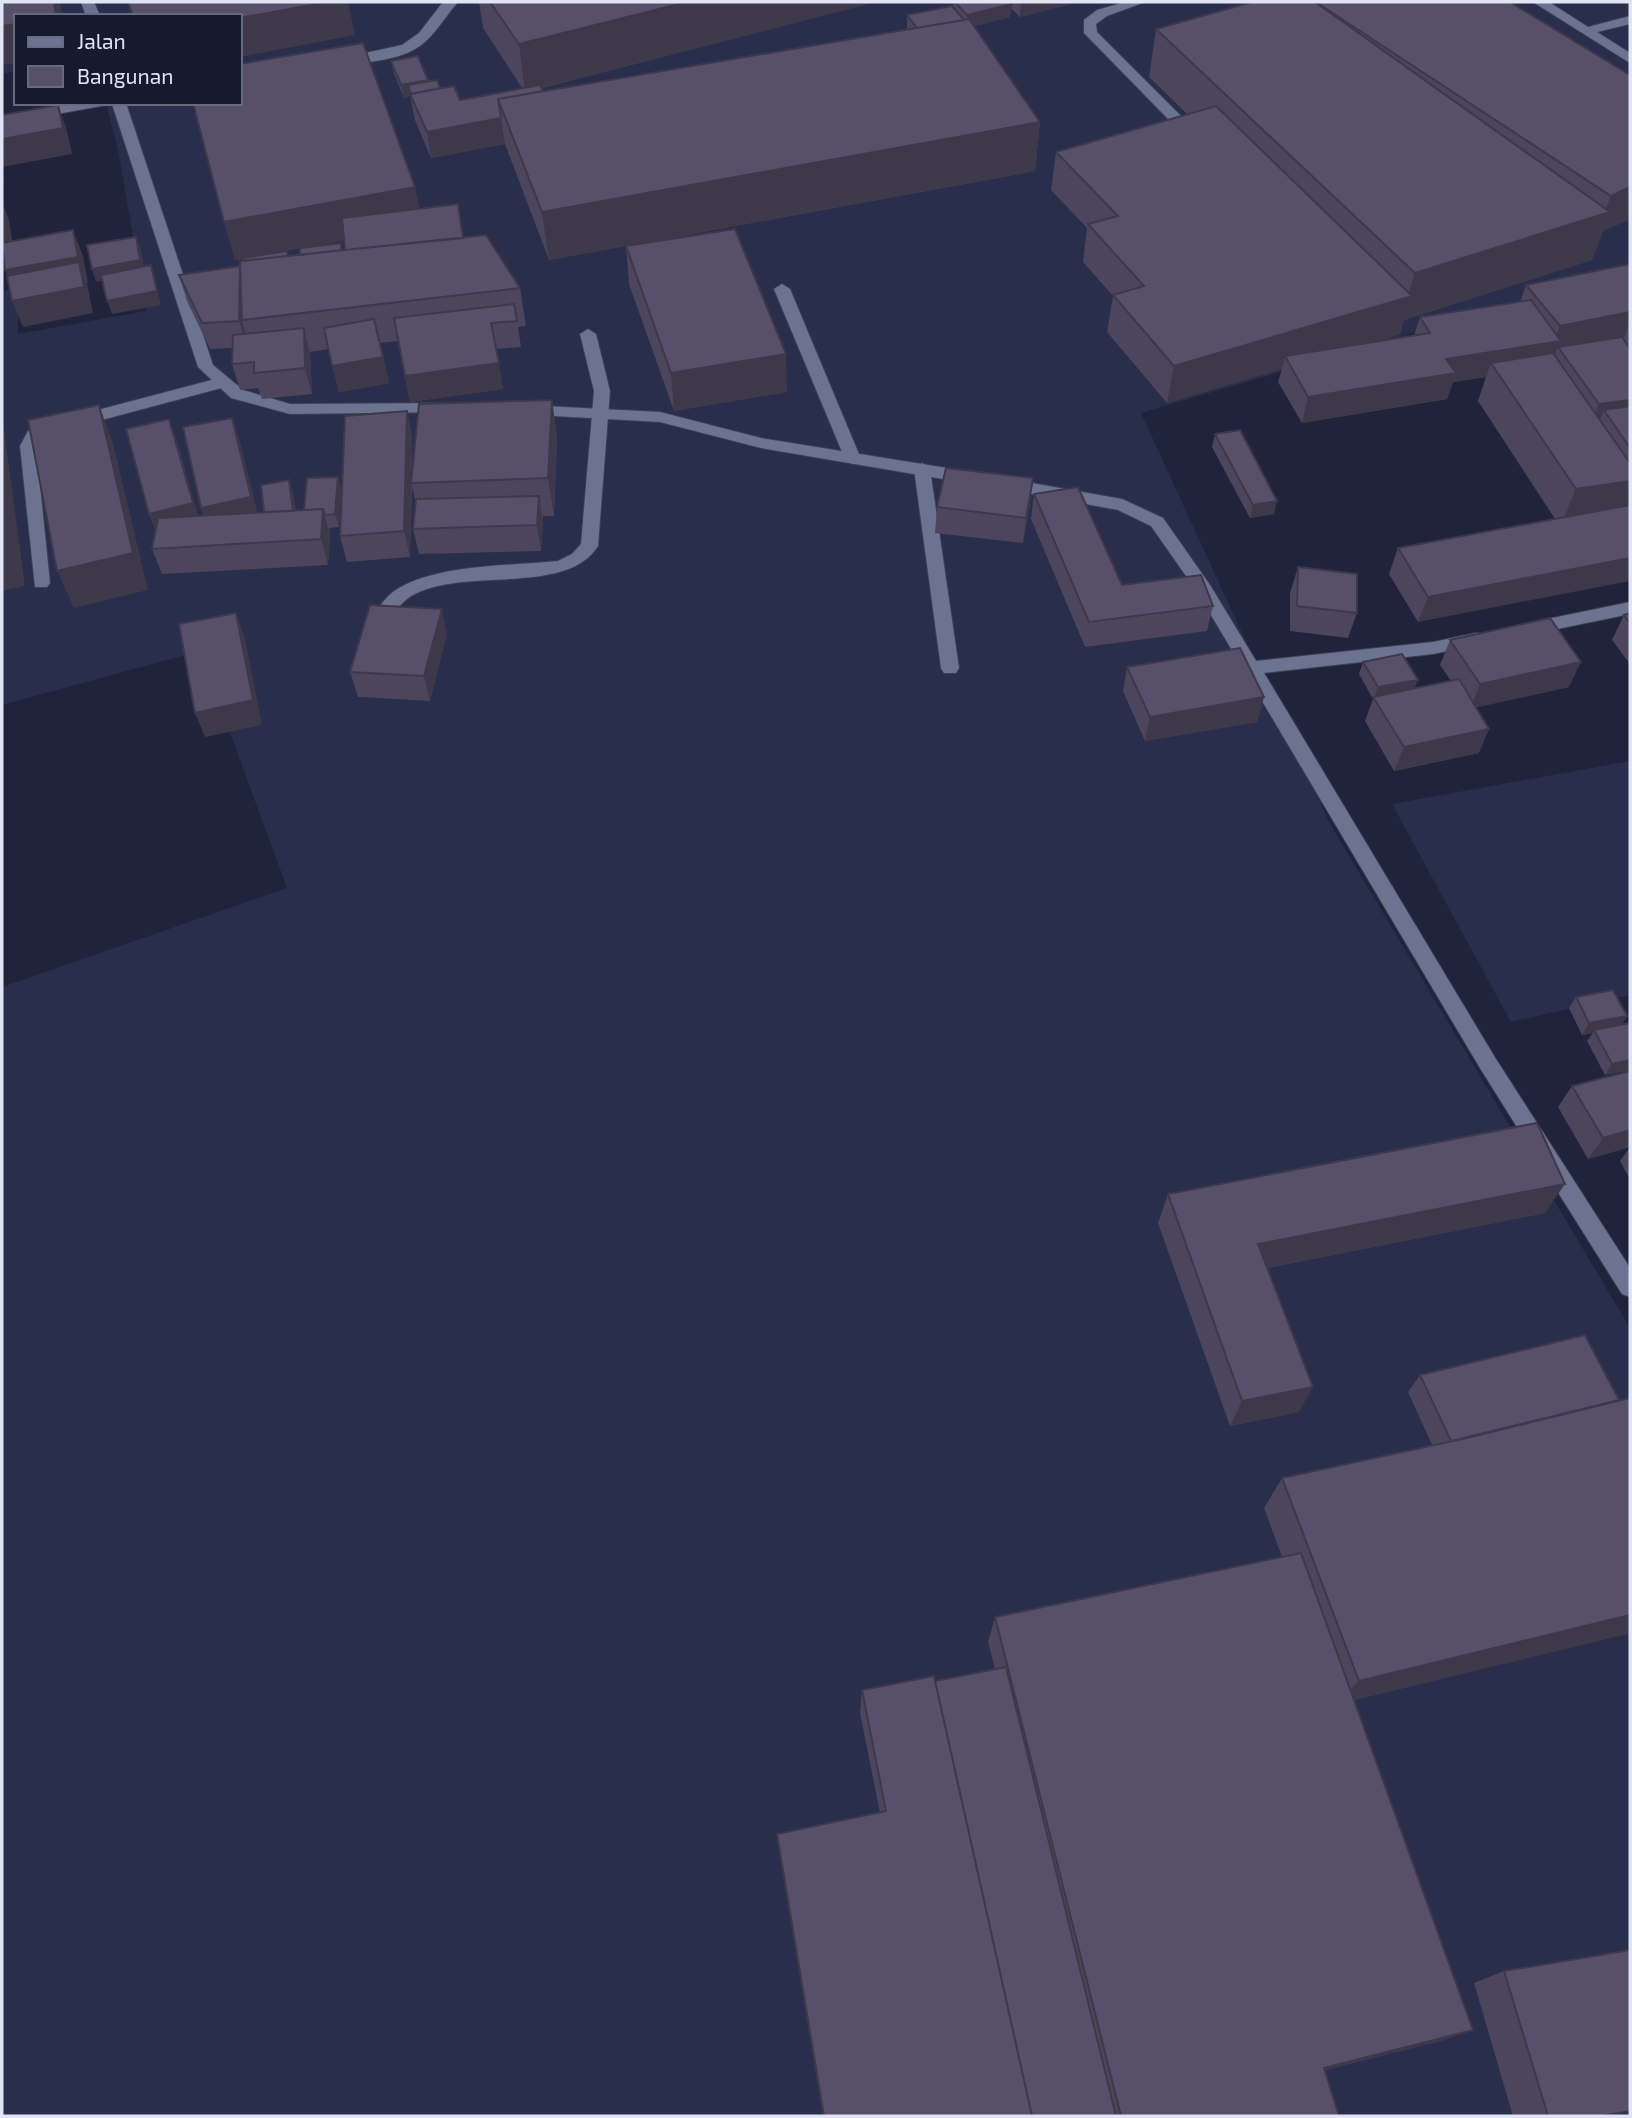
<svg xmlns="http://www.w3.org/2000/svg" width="1632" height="2118" viewBox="0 0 1632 2118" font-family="'Exo 2',sans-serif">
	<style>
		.built { fill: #282e4b }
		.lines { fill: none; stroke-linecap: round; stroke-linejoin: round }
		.lane-casing { stroke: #3d4055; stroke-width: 2 }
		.street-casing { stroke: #3d4055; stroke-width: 2 }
		.lane { fill: #6c7390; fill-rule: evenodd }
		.street { fill: #6c7390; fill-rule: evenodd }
		.wall { fill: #4c455c; fill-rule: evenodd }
		.shaded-wall { fill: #3e384b }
		.building { fill: #58506b; stroke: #3e384b; stroke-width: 2 }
	</style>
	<rect width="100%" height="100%" fill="#1f243c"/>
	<path class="built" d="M 2,2 L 1630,2 L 1630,293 L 1606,276 L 1141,413 L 1329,822 L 1630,1328 L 1630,2116 L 2,2116 L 2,987 L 287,888 L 200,651 L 2,705 L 2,292 L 18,287 L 18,334 L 146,311 L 118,150 L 106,103 L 240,103 L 240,16 L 16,16 L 16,71 L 2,74 Z
		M 1630,761 L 1630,995 L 1511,1022 L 1392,804 Z"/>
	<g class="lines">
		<g class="lane-casing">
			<path id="lane" d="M 443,2 L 458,2 C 447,14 438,30 426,41 C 405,61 369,61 342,66 L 335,62 L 337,59 L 402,45 L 419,33 Z
				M 1125,2 L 1145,2 L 1107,16 L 1096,24 L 1097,32 L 1187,122 L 1187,128 L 1177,128 L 1084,33 L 1084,20 L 1097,10 Z
				M 1533,2 L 1549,2 L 1588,27 L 1630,16 L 1630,24 L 1597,32 L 1630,53 L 1630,63 Z
				M 782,284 L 790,289 L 861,459 L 859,463 L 853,464 L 845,459 L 774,289 Z
				M 588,329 L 596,334 L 610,391 L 598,546 C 566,597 462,566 411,596 C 397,605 389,621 380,633 L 368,633 L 365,629 C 374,615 384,596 399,588 C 441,564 511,566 558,561 L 572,554 L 581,544 L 594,391 L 580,334 Z
				M 223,377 L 231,382 L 229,386 L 53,433 L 40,439 L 36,446 L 50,583 L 47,587 L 35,587 L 20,446 L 28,431 L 41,425 Z
				M 922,463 L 930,469 L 959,668 L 956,673 L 944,673 L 941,668 L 914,469 Z"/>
		</g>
		<g class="street-casing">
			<path id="street" d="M 81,2 L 94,2 L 100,16 L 86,16 Z
				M 79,103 L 126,103 L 213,365 L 243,390 L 290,404 L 447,403 L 453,404 L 455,408 L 453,412 L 290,414 L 231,398 L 198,367 L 112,104 L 2,124 L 2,116 Z
				M 525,405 L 660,412 L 761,438 L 972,472 L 980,478 L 972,484 L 761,448 L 660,422 L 519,414 L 517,410 Z
				M 1004,478 L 1122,499 L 1163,518 L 1210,585 L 1256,661 L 1433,642 L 1476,633 L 1482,634 L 1485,639 L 1482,644 L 1433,654 L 1264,673 L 1494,1056 L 1630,1268 L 1630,1297 L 1622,1294 L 1480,1068 L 1198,593 L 1151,526 L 1118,510 L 998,488 L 996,484 L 998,480 Z
				M 1630,602 L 1630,614 L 1528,635 L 1522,633 L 1519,629 L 1522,625 L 1528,623 Z"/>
		</g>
		<use href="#lane" class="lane"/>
		<use href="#street" class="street"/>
	</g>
	<path class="wall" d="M 479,2 L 876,2 L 542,88 L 543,91 L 907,29 L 907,15 L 953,7 L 953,2 L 1078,2 L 1020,17 L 1011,8 L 1010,17 L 974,26 L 1040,122 L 1035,171 L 638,244 L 787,392 L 674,411 L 629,284 L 626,246 L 549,260 L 505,144 L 431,158 L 415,120 L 410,96 L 404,98 L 394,74 L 391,61 L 460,100 L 522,88 L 483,28 Z
		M 1252,2 L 1510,2 L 1630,219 L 1603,231 L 1592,260 L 1404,320 L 1400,334 L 1371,343 L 1414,336 L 1420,317 L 1520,302 L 1526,285 L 1630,264 L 1630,503 L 1629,505 L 1418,622 L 1389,574 L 1398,548 L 1555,519 L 1478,401 L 1486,377 L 1453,382 L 1447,399 L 1302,423 L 1278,382 L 1282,369 L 1167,403 L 1107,332 L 1113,296 L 1083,262 L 1087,228 L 1051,190 L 1056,152 L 1187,114 L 1149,77 L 1156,29 Z
		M 420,209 L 464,238 L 520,288 L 526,326 L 518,327 L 521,347 L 496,349 L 503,389 L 410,402 L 398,341 L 380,343 L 389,383 L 339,392 L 329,349 L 310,352 L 312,394 L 262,399 L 258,388 L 240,390 L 232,364 L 232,348 L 210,349 L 187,301 L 179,275 L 240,266 L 243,261 L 243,259 L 235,260 ZM 344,240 L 345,250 L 343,250 L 341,243 L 300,255 L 288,256 L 274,253 Z
		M 552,400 L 557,438 L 554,516 L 543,516 L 543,521 L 541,551 L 419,554 L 413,529 L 416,505 L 412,486 L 410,557 L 347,562 L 340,536 L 407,411 L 412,437 L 412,473 Z
		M 232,418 L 240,443 L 257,513 L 264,512 L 289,480 L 293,493 L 296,511 L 304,510 L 338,477 L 342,490 L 339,527 L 329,528 L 330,535 L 328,565 L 162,574 L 152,549 L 156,531 L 149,514 L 178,445 L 198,516 L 204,516 L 201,508 Z
		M 1215,434 L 1274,514 L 1250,518 L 1212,447 Z
		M 1034,494 L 1122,585 L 1213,606 L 1207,631 L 1085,647 L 1031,519 Z
		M 1030,504 L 1023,543 L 935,533 L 937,507 Z
		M 1298,567 L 1357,613 L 1348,638 L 1290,631 L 1290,593 Z
		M 1630,613 L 1630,664 L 1612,640 L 1624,615 Z
		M 447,634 L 430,701 L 358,697 L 350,672 Z
		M 1450,640 L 1569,687 L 1476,707 L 1479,753 L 1394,771 L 1365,721 L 1373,699 L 1359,674 L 1363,662 L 1418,680 L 1414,688 L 1451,681 L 1440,665 Z
		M 1127,667 L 1264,697 L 1257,722 L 1145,741 L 1123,691 Z
		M 1576,997 L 1627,1016 L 1621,1025 L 1630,1023 L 1630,1070 L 1605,1075 L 1587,1041 L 1593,1033 L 1582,1035 L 1569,1008 Z
		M 1630,1071 L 1630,1179 L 1620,1161 L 1630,1147 L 1588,1159 L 1558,1107 L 1572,1086 Z
		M 1168,1194 L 1545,1213 L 1268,1268 L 1299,1412 L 1230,1426 L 1158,1223 Z
		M 1420,1375 L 1619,1400 L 1630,1398 L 1630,1633 L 1354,1700 L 1444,2040 L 1325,2070 L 1339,2116 L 823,2116 L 779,1851 L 777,1834 L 880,1813 L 860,1713 L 862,1690 L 935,1681 L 995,1669 L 988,1642 L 995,1617 L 1282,1557 L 1264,1508 L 1282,1478 L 1432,1445 L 1408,1392 Z
		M 1504,1971 L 1604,2116 L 1513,2116 L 1474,1983 Z"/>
	<path class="shaded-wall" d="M 54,2 L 60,2 L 62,16 L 56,16 Z
		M 327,2 L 348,2 L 355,35 L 240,57 L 240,18 Z
		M 687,2 L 876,2 L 525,92 L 519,44 Z
		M 1021,2 L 1078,2 L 1020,17 Z
		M 1012,4 L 1010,17 L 967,28 L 967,15 Z
		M 16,24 L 16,63 L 2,65 L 2,26 Z
		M 428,80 L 431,93 L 408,85 L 410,96 L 404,98 L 401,85 Z
		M 58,105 L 67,131 L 72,154 L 2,167 L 4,182 L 2,182 L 2,139 Z
		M 501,118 L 505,144 L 431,158 L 427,132 Z
		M 1040,122 L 1035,171 L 549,260 L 542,212 Z
		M 415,187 L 423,225 L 235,260 L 224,222 Z
		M 1630,187 L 1630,219 L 1603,231 L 1592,260 L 1404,320 L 1400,334 L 1291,366 L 1285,356 L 1282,369 L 1167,403 L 1174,366 L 1407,297 L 1415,273 L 1604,214 L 1611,196 Z
		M 2,202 L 9,220 L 15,259 L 2,261 Z
		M 73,230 L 83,256 L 88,283 L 87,283 L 93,313 L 23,327 L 12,301 L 16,296 L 5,270 Z
		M 136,237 L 141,250 L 145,273 L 96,282 L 92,269 Z
		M 151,265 L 161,305 L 112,314 L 107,301 Z
		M 241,266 L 242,320 L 247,338 L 247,347 L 239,321 Z
		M 1630,312 L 1630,321 L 1624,337 L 1560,350 L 1558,347 L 1550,367 L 1491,363 L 1486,377 L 1453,382 L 1447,399 L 1302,423 L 1308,397 L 1446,359 L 1554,342 L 1560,326 Z
		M 304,328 L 310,354 L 312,394 L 305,368 Z
		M 786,354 L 787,392 L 674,411 L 671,373 Z
		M 383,357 L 389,383 L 339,392 L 332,366 Z
		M 499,363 L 503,389 L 410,402 L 405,376 Z
		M 552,400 L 557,438 L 554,516 L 548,478 Z
		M 1630,400 L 1630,424 L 1604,410 L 1596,429 L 1588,430 L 1599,404 Z
		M 99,405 L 113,443 L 148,590 L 74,608 L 57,571 Z
		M 407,411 L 412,437 L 410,557 L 404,531 Z
		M 2,414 L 25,586 L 2,591 Z
		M 232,418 L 240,443 L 260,523 L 210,534 L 201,508 Z
		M 169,419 L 178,445 L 202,529 L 159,539 L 149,514 Z
		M 338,477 L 342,490 L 339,527 L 335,514 Z
		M 1033,478 L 1030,504 L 1023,543 L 1026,518 Z
		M 289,480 L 293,493 L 298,528 L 269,532 Z
		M 1630,481 L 1630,503 L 1624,516 L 1560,527 L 1576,489 Z
		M 539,496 L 543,521 L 541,551 L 537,525 Z
		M 1277,501 L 1274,514 L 1250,518 L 1253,505 Z
		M 323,509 L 330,535 L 328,565 L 321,539 Z
		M 1630,558 L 1630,581 L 1418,622 L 1428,597 Z
		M 442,609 L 447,634 L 430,701 L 424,676 Z
		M 236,613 L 245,638 L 262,725 L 205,737 L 195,713 Z
		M 1581,662 L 1569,687 L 1470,709 L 1480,684 Z
		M 1418,680 L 1413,692 L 1374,698 L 1378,687 Z
		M 1264,697 L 1257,722 L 1145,741 L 1150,717 Z
		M 1489,729 L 1479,753 L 1394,771 L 1404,747 Z
		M 1627,1016 L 1620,1028 L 1594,1030 L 1593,1033 L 1582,1035 L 1589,1023 Z
		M 1630,1060 L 1630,1070 L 1605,1075 L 1612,1064 Z
		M 1630,1130 L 1630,1147 L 1588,1159 L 1603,1138 Z
		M 1565,1184 L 1545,1213 L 1246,1272 L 1258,1244 Z
		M 1313,1387 L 1299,1412 L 1230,1426 L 1242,1401 Z
		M 1630,1615 L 1630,1633 L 1337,1704 L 1359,1681 Z
		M 1473,2030 L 1444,2040 L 1301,2076 L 1324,2068 Z"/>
	<path class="building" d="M 2,2 L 54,2 L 56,16 L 16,16 L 16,24 L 2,26 Z
		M 128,2 L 327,2 L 240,18 L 240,16 L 133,16 Z
		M 490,2 L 687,2 L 519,44 Z
		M 955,2 L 1009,2 L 1012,4 L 967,15 Z
		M 1252,2 L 1315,2 L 1610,212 L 1415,273 L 1156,29 Z
		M 1316,2 L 1510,2 L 1630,75 L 1630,187 L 1611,196 Z
		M 952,6 L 964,20 L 917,28 L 907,15 Z
		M 969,19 L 1040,122 L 542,212 L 498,99 Z
		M 363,43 L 415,187 L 224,222 L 193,103 L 240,103 L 240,64 Z
		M 418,56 L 428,80 L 401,85 L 391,61 Z
		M 437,80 L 440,88 L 411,94 L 408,85 Z
		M 540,85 L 543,91 L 498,99 L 501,118 L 427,132 L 410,94 L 454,86 L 460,100 Z
		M 58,105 L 63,128 L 2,139 L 2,115 Z
		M 1216,106 L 1412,296 L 1174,366 L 1113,295 L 1144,286 L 1088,224 L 1118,216 L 1056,152 Z
		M 458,204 L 463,238 L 345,250 L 342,218 Z
		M 2,217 L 4,233 L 2,233 Z
		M 735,229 L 786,354 L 671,373 L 626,246 Z
		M 73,230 L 78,257 L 5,270 L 2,243 Z
		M 486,235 L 520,288 L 242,320 L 240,261 Z
		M 136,237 L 140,260 L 92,269 L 87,245 Z
		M 341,243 L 341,250 L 300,255 L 300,248 Z
		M 287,251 L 288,256 L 243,261 L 243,258 Z
		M 79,262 L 84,287 L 12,301 L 7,276 Z
		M 1630,264 L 1630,312 L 1560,326 L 1526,285 Z
		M 151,265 L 157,291 L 107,301 L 101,275 Z
		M 240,266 L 239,321 L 202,323 L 179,275 Z
		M 1531,300 L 1561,341 L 1446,359 L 1456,373 L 1308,397 L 1285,356 L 1430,333 L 1420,317 Z
		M 514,304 L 517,321 L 491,323 L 499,363 L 405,376 L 394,318 Z
		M 374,319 L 383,357 L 332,366 L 324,328 Z
		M 304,328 L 305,368 L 254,373 L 254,362 L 232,364 L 233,335 Z
		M 1622,337 L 1630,349 L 1630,400 L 1599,404 L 1558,347 Z
		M 1553,353 L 1630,463 L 1630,481 L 1576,489 L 1491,363 Z
		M 552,400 L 548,478 L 411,483 L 419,404 Z
		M 99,405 L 133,553 L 57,571 L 28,420 Z
		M 1630,406 L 1630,448 L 1604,410 Z
		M 407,411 L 404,531 L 340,536 L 345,416 Z
		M 232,418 L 251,497 L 201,508 L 183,427 Z
		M 169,419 L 193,503 L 149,514 L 126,429 Z
		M 1240,430 L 1277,501 L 1253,505 L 1215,434 Z
		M 946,468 L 1033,478 L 1026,518 L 937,507 Z
		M 338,477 L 335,514 L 325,515 L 323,509 L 304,510 L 307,478 Z
		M 289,480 L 293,511 L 264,512 L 261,485 Z
		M 1078,487 L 1122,585 L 1201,575 L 1213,606 L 1089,622 L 1034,494 Z
		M 539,496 L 537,525 L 413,529 L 416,499 Z
		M 1630,505 L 1630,558 L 1428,597 L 1398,548 Z
		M 323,509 L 321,539 L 152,549 L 158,518 Z
		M 1298,567 L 1357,574 L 1357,613 L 1297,606 Z
		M 370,605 L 442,609 L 424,676 L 350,672 Z
		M 236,613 L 253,700 L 195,713 L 179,624 Z
		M 1630,613 L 1630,623 L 1624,615 Z
		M 1550,618 L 1581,662 L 1480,684 L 1450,640 Z
		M 1240,648 L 1264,697 L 1150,717 L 1127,667 Z
		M 1402,654 L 1418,680 L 1378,687 L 1363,662 Z
		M 1459,679 L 1489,729 L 1404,747 L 1373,697 Z
		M 1613,990 L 1627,1016 L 1589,1023 L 1576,997 Z
		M 1630,1023 L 1630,1060 L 1612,1064 L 1594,1030 Z
		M 1630,1071 L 1630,1130 L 1603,1138 L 1572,1086 Z
		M 1537,1123 L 1565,1184 L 1258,1244 L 1313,1387 L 1242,1401 L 1168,1194 Z
		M 1585,1335 L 1619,1400 L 1451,1441 L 1420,1375 Z
		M 1630,1398 L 1630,1615 L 1359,1681 L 1282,1478 L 1467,1438 Z
		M 1301,1553 L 1473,2030 L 1324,2068 L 1339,2116 L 1121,2116 L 995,1617 Z
		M 1006,1667 L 1116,2116 L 1032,2116 L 935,1681 Z
		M 934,1676 L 1032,2116 L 824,2116 L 777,1834 L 886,1811 L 862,1690 Z
		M 1630,1950 L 1630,2111 L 1602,2116 L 1548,2116 L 1504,1971 Z"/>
	<rect width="1632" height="2118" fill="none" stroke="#e0e4f5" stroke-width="7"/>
	<rect x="14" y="14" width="228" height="91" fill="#161a31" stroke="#676b7f" stroke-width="2"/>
	<rect x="28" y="37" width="35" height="10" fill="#6c7390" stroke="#676b7f" stroke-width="2"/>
	<text x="77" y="49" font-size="21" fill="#e0e4f5">Jalan</text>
	<rect x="28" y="66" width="35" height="21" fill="#58506b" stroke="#676b7f" stroke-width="2"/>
	<text x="77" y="84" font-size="21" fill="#e0e4f5">Bangunan</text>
</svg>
